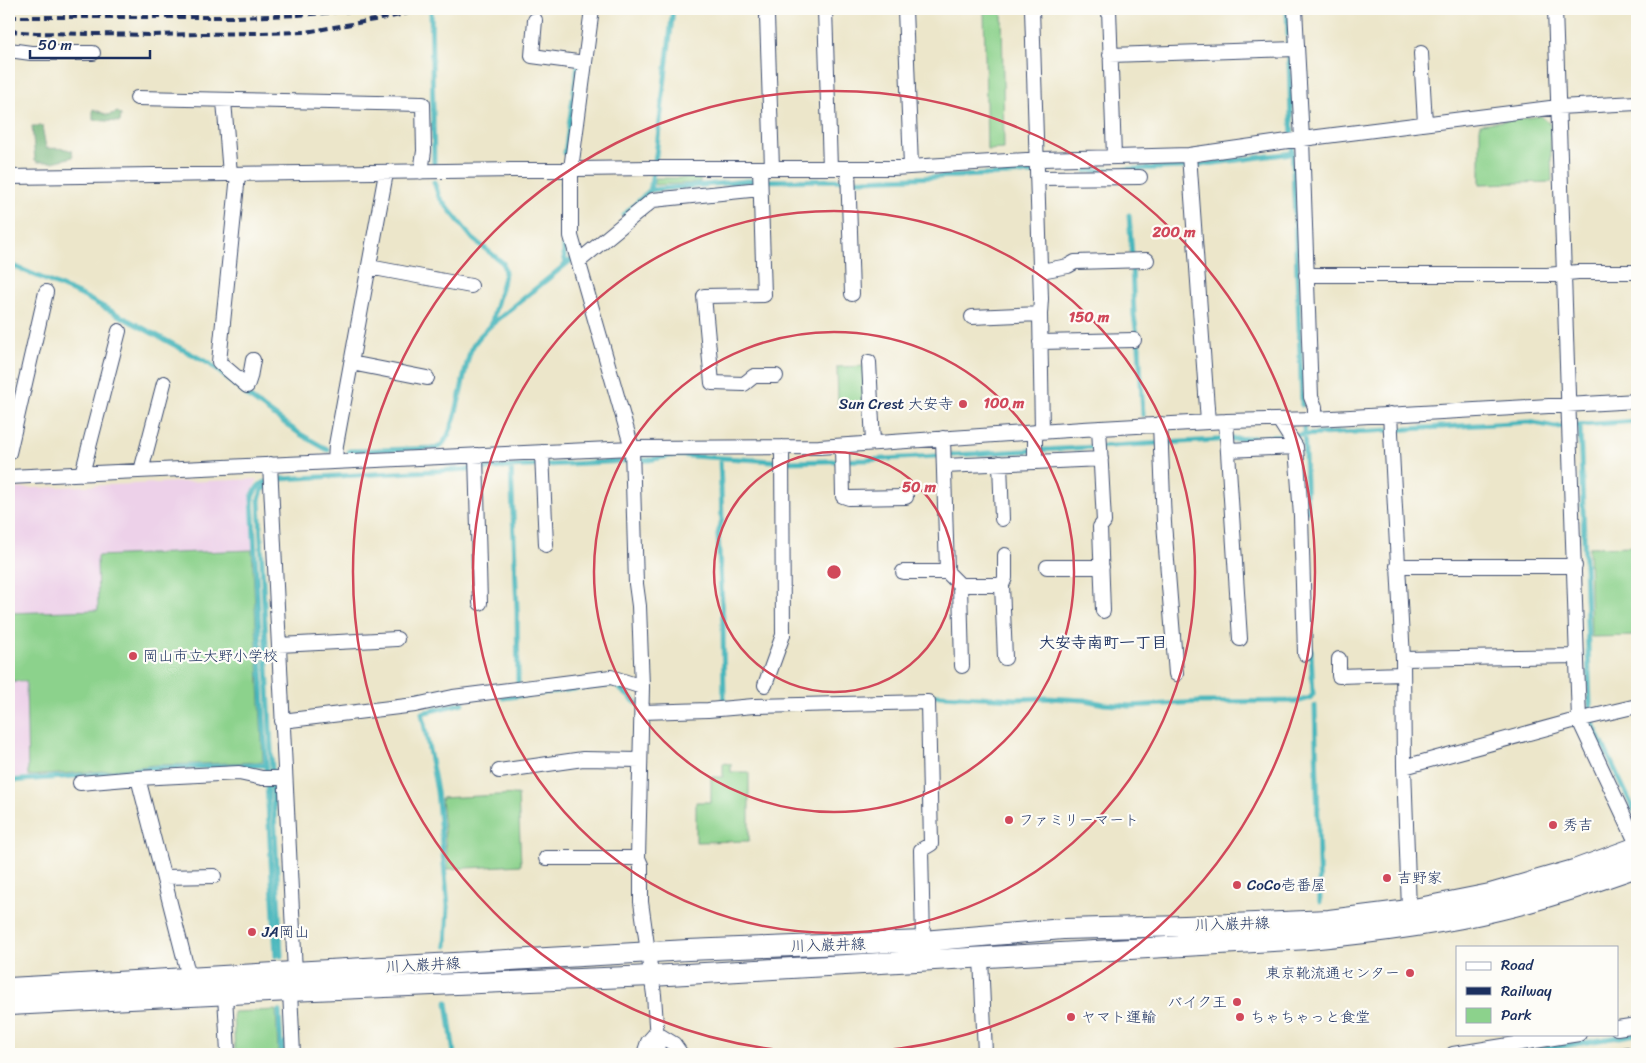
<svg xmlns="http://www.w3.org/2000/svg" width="1646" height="1063" viewBox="0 0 1646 1063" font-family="Sriracha,'Klee One',sans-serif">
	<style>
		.built { fill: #edd1e9 }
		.green { fill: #8cd28c; stroke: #548075 }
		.forest { fill: #71b478; stroke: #46726b }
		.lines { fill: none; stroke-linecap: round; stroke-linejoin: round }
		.stream { stroke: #46b6bc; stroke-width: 5 }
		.minor-casing { stroke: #3a4a6e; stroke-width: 16 }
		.secondary-casing { stroke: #3a4a6e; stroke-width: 22 }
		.minor { stroke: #fff; stroke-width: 14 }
		.secondary { stroke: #fff; stroke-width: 20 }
		.rail { stroke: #1b2f5e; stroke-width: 4; stroke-dasharray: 8 4; stroke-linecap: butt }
		.ring { fill: none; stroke: #d1495b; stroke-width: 2.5 }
		.poi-dot { fill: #d1495b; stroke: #fdfcf7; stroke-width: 2 }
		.labels { text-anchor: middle; stroke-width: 4.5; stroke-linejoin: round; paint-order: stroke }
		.poi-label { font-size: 15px; fill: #1b2f5e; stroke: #fdfcf7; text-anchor: start }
		.street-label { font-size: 15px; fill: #1b2f5e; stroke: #fdfcf7 }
		.neighbourhood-label { font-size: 16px; font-weight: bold; fill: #1b2f5e; stroke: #fdfcf7 }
		.centre { fill: #d1495b; stroke: #fdfcf7; stroke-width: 2.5 }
		.ring-label { font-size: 15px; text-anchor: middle; font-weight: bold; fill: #d1495b; stroke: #fdfcf7; stroke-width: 4.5; stroke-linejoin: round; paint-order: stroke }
	</style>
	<rect width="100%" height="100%" fill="#fdfcf7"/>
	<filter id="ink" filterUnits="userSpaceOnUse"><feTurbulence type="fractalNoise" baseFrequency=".02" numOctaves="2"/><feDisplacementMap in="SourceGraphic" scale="10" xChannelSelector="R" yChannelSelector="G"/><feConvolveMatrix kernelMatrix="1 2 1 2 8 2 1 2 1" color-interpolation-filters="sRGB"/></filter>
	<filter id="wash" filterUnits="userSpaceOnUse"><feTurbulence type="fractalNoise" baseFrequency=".0096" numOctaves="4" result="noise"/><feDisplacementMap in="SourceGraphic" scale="20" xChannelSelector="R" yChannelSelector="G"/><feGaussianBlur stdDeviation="1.12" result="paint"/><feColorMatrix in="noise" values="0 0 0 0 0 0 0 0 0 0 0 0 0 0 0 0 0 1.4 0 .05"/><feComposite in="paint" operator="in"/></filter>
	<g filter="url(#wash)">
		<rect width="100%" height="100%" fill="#ece6ca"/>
		<path class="built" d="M 258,479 L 250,496 L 263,762 L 154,765 L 103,771 L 9,778 L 9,489 Z"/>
		<path class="green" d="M 984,9 L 1002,9 L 1004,149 L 987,150 Z
			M 1541,116 L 1550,124 L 1552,182 L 1480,184 L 1480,124 Z
			M 655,178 L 700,178 L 700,183 L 654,185 Z
			M 866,366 L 868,404 L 838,404 L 837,367 Z
			M 1637,546 L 1637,636 L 1591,637 L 1589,547 Z
			M 252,550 L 263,762 L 154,765 L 103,771 L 28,776 L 26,681 L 9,681 L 9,613 L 98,610 L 97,556 Z
			M 723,763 L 731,764 L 731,772 L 749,772 L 749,841 L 696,842 L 696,802 L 711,802 L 711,777 L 723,777 Z
			M 518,794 L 521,865 L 448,869 L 441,798 Z
			M 276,1010 L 278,1054 L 235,1054 L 233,1012 Z"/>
		<path class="forest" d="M 93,109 L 108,115 L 118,112 L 121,115 L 120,122 L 93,120 Z
			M 32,126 L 42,126 L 46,148 C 55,149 64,147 72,151 L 73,157 L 53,162 L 38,162 L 35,160 Z"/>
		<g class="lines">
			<path class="stream" d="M 431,9 L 434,163
				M 1287,9 L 1302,405
				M 565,153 L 578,64
				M 1086,171 L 1184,167 L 1292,153
				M 434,182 L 439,197 L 473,239 L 503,263 L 505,273 L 491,325
				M 563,183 L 564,255 L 566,264
				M 650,190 L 656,155 L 673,9
				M 624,215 L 650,190 L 747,181 L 864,180 L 1035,173
				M 1129,215 L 1132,255
				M 9,264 L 81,295 L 210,364 L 253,400 L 300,434 L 328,450
				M 1132,267 L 1134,316 L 1139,347 L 1143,415
				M 1580,425 L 1590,705 L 1594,726 L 1637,816
				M 1304,427 L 1307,511
				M 349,451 L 437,448 C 457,439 462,371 471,350 C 475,340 483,333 491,325 L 576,256
				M 720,458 L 722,520 L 718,534 L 723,621 L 724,703
				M 511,467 L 517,609 L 518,686
				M 270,481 C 259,483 257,487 252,497 L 276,956
				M 924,697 L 931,695 L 941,695 L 1016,699 L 1047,698 L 1085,700 L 1104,704 L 1130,706 L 1201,702 L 1300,701 L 1310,698 L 1313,694 L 1311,650
				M 503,698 L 614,684 L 639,705
				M 1315,706 L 1320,902
				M 9,781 L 103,774 L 153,768 L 266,765
				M 446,946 L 448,906 L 437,791 L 422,713 L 463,703
				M 281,956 L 259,500 L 262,490 L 280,479 L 626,461 L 649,460 L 674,455 L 789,462 L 866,460 L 1529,422 L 1555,427 L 1637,421
				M 447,1002 L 454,1054
				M 279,1011 L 281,1054
				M 286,1042 L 286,1054
				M 1513,1054 L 1637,1034"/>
		</g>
	</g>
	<g filter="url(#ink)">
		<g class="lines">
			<g class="minor-casing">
				<path id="minor" d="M 592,9 L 571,169 L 571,236 L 632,448 L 636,584 L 639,606 L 642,687 L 638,858 L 641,865 L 641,902 L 654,995 L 658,1054
					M 825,9 L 830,168
					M 905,9 L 911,167
					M 1032,9 L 1041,299 L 1040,314 L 1042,431
					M 1109,9 L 1114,157
					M 1295,9 L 1302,139 L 1311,397 L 1315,407 L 1315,419
					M 1555,9 L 1579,720 L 1637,844
					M 767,16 L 772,168
					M 535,20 L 532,56 L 585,63
					M 9,50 L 31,53 L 93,53
					M 1421,53 L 1425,123
					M 1110,55 L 1297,49
					M 137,98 L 423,104 L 424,151 L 421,172
					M 224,101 L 230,174
					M 1189,155 L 1208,422
					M 760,168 L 764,295 L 704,296 L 712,383 L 744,384 L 754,376 L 776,376
					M 848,168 L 852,294
					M 238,175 L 219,362 L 247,386 L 250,377 L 253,360
					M 9,177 L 651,168 L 893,168 L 1042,159 L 1189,155 L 1302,139 L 1558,107 L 1637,103
					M 1038,178 L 1140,177
					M 579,261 L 653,200 L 760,189
					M 369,267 L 471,286
					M 1041,271 L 1068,266 L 1075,262 L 1147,260
					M 1306,275 L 1547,275 L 1578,272 L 1637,272
					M 972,317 L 1040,314
					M 1040,342 L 1134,340
					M 869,362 L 873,443
					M 351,363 L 427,378
					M 1390,414 L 1403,659 L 1404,767 L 1409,910
					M 1279,420 L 1296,447 L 1301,516 L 1305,654
					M 1226,421 L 1240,639
					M 1160,424 L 1164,523 L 1176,674
					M 1099,428 L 1104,522 L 1100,527 L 1103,611
					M 943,438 L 947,572 L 960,585 L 962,666
					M 842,446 L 843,496 L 849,498 L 906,497
					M 1228,450 L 1296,447
					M 542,452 L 546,545
					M 9,453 L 46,292
					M 476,455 L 480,603
					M 335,462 L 336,445 L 386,173
					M 1035,462 L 1101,459
					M 1000,463 L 1002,519
					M 270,464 L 295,972
					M 944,466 L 1035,462 L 1035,432
					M 141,471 L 164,383
					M 82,474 L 119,331
					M 9,477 L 632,448 L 819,447 L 1083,429 L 1226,421 L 1315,419 L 1637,401
					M 1397,566 L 1575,566
					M 1047,567 L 1102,567
					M 903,572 L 947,572
					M 960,585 L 1002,585
					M 279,645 L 397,639
					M 1005,658 L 1002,585 L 1005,578 L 1005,555
					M 1339,659 L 1339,676 L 1403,674
					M 1403,659 L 1576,656
					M 765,685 L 783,635 L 782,447
					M 642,712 L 708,710 L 754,706 L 928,702 L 931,844 L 921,850 L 923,941
					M 282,721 L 415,705 L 453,697 L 611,677 L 642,687
					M 1404,767 L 1569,722 L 1637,706
					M 499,771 L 583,759 L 640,760
					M 138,778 L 189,977
					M 80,783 L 138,778 L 239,773 L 262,778 L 285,778
					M 546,858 L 638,858
					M 164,877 L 214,876
					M 981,957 L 985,1054
					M 290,991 L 293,1054
					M 225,994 L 228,1054
					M 1617,1028 L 1637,1025
					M 656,1033 L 674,1044 L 681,1054
					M 644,1054 L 648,1042 L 656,1033
					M 1453,1054 L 1579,1034"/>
			</g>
			<g class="secondary-casing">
				<path id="secondary" d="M 9,988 L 688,950 L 923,941 L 1063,929 L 1185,926 L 1329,920 L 1409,910 L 1490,894 L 1577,869 L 1637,847
					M 9,1005 L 290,991 L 651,976 L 1309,939 C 1372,933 1437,925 1498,910 C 1546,899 1591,883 1637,867"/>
			</g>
			<use href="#minor" class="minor"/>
			<use href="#secondary" class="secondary"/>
			<path class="rail" d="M 9,17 L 235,17 L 298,15 L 351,11 L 364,9
				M 9,31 L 36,33 L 152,35 L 306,32 L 391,17 L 426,9
				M 1585,1054 L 1637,1047"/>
		</g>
	</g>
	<g class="ring">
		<circle cx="834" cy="572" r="120"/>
		<circle cx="834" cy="572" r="240"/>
		<circle cx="834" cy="572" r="361"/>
		<circle cx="834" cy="572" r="481"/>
	</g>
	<g class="poi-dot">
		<circle cx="963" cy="404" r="5"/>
		<circle cx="133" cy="656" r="5"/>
		<circle cx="1009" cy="820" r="5"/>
		<circle cx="1553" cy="825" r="5"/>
		<circle cx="1387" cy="878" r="5"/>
		<circle cx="1237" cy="885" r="5"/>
		<circle cx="252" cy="932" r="5"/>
		<circle cx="1410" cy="973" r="5"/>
		<circle cx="1237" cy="1002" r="5"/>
		<circle cx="1071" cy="1017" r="5"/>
		<circle cx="1240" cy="1017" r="5"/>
	</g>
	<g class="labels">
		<g class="poi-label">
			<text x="953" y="409" text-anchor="end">Sun Crest 大安寺</text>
			<text x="143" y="661">岡山市立大野小学校</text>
			<text x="1019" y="825">ファミリーマート</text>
			<text x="1563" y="830">秀吉</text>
			<text x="1397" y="883">吉野家</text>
			<text x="1247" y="890">CoCo壱番屋</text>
			<text x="262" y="937">JA岡山</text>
			<text x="1400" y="978" text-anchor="end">東京靴流通センター</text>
			<text x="1227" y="1007" text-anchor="end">バイク王</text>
			<text x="1081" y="1022">ヤマト運輸</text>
			<text x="1250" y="1022">ちゃちゃっと食堂</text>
		</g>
		<g class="street-label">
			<text transform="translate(1232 924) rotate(-2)" y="5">川入巌井線</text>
			<text transform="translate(828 945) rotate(-2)" y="5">川入巌井線</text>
			<text transform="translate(423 965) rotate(-3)" y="5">川入巌井線</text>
		</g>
		<g class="neighbourhood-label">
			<text x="1103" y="648">大安寺南町一丁目</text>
		</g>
	</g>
	<circle cx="834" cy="572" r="8" class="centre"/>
	<g class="ring-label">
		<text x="1174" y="237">200 m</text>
		<text x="1089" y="322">150 m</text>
		<text x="1004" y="408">100 m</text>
		<text x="919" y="492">50 m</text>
	</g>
	<rect width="1646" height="1063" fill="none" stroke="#fdfcf7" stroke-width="30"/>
	<rect x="1456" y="946" width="162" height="90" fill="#fdfcf7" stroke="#a3aaba"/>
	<rect x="1466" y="962" width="25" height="8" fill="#ffffff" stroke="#a3aaba"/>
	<text x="1501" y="970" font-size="15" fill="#1b2f5e">Road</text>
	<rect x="1466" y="987" width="25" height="8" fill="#1b2f5e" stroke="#a3aaba"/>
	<text x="1501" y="996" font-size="15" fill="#1b2f5e">Railway</text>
	<rect x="1466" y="1008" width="25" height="15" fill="#8cd28c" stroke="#a3aaba"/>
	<text x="1501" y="1020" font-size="15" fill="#1b2f5e">Park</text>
	<path d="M30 50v8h120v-8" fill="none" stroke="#1b2f5e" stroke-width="2.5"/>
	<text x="38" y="50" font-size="15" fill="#1b2f5e" stroke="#fdfcf7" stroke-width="4" paint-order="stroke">50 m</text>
</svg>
